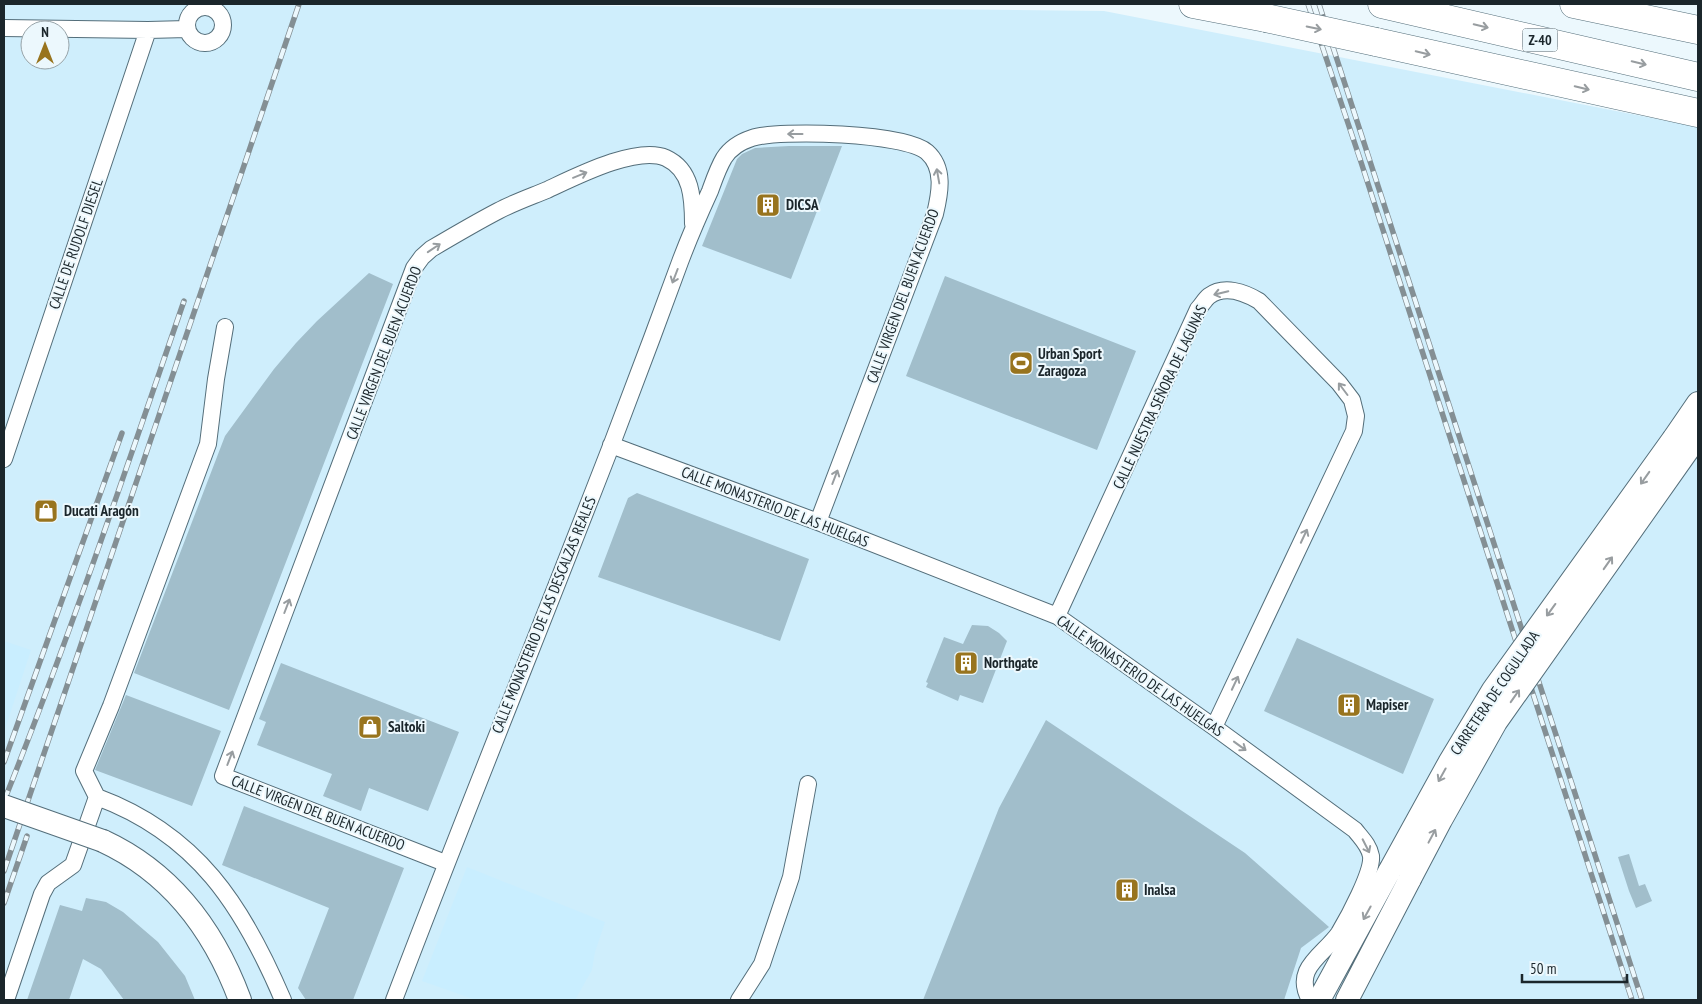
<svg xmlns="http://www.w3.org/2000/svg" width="1702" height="1004" viewBox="0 0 1702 1004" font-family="'PT Sans Narrow',sans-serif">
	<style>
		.built { fill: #cfeefc; fill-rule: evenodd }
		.green { fill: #c9eeff }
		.building { fill: #a1becb }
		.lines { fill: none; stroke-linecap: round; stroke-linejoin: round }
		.street-casing { stroke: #546e7a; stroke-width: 18 }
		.secondary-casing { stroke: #546e7a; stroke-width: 24 }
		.highway-casing { stroke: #546e7a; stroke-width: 29 }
		.street { stroke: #fff; stroke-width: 16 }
		.secondary { stroke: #fff; stroke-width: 22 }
		.highway { stroke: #fff; stroke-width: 28 }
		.rail-casing { stroke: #848f94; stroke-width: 5.5 }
		.rail { stroke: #ecf8fd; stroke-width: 4; stroke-dasharray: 11; stroke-linecap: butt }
		.secondary-bridge-casing { stroke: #546e7a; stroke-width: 24; stroke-linecap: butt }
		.highway-bridge-casing { stroke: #546e7a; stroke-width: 29; stroke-linecap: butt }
		.secondary-bridge { stroke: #fff; stroke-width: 22 }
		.highway-bridge { stroke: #fff; stroke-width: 28 }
		.oneway { stroke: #989da0 }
		.labels { text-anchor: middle; stroke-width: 4; stroke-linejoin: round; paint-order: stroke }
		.shield { fill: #ecf8fd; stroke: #5a656a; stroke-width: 1 }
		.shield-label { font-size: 14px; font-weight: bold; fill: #1b262b }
		.poi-label { font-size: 15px; font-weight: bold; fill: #1b262b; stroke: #ecf8fd; text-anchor: start }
		.street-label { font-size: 15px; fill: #1b262b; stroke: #ecf8fd }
	</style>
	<rect width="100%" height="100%" fill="#ecf8fd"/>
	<path class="built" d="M 4,4 L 439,4 L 1104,11 L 1698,127 L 1698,1000 L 4,1000 ZM 30,30 L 60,30 L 60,60 L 30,60 Z"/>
	<path class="green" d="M 4,641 L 31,650 L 4,732 Z
		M 467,867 L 605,922 L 595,952 L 592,970 L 575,1000 L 476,1000 L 422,981 Z"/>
	<path class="building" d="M 789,146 L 842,146 L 791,279 L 702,246 L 737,159 L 742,154 L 755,148 Z
		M 369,273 L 393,284 L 229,710 L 134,673 L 225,436 L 274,369 L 296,343 L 317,321 Z
		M 945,276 L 1136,351 L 1097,450 L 906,376 Z
		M 637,493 L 809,559 L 780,641 L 598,577 L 628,498 Z
		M 972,625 L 988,626 L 999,633 L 1007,641 L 983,703 L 960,695 L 958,701 L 926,687 L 928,683 L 926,682 L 944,637 L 963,644 Z
		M 1297,638 L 1434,699 L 1403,774 L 1264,711 Z
		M 281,663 L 459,732 L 428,811 L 369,788 L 361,811 L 323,796 L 332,774 L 257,745 L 266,722 L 259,719 Z
		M 126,695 L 221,731 L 192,806 L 95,770 Z
		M 1046,720 L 1245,853 L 1329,927 L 1301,948 L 1284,1000 L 923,1000 L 999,808 Z
		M 244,806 L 404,868 L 353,1000 L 306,1000 L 298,988 L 329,908 L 222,865 Z
		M 1629,854 L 1639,886 L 1645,884 L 1652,901 L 1636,908 L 1629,891 L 1618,857 Z
		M 86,898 L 106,902 L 123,912 L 158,942 L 185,976 L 195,1000 L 124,1000 L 101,969 L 83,959 L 69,1000 L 27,1000 L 60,905 L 82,911 Z"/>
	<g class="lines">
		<g class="street-casing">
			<path id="street" d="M187 25a18 18 0 1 1 36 0a18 18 0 1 1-36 0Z
				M 4,28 L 148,30 L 187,29
				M 225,327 L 216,379 L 208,444 L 111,706 L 84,771 L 97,797 C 197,834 243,906 283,1000
				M 611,445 L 818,522 L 1057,616 L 1214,727 L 1355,830 C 1361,838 1369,845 1371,856 C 1373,872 1348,918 1339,933 C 1324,955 1292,968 1310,1000
				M 4,459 L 148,30
				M 1057,616 L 1198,309 C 1202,305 1205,299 1209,296 C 1224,285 1244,292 1259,301 L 1339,383 L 1352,400 L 1356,416 L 1354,431 L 1214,727
				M 445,863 L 223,776 L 414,268 L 422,257 L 431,249 C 453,236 475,223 498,211 C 513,203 530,197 547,190 C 575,177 637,145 666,158 C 692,170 693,199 693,224
				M 6,1000 L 42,894 L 48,883 L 73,865 L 97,797
				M 394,1000 C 465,813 541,627 613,441 C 636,381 658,322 680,262 C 689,238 699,215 710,191 C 714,180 718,168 724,158 C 731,147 740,142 752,138 C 780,129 905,133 927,152 C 945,168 940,193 935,214 L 818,522
				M 739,1000 L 762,964 L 791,877 L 808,784"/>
		</g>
		<g class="secondary-casing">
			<path id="secondary" d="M 1674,438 L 1698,403
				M 1688,450 L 1698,435
				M 103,841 C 172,873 214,930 240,1000
				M 1319,1000 L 1390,870
				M 1347,1000 L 1410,879"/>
		</g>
		<g class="highway-casing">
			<path id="highway" d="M 1193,4 L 1266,18
				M 1382,4 L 1698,77
				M 1574,4 L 1698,30
				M 1376,42 L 1698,113"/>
		</g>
		<use href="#street" class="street"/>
		<use href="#secondary" class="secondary"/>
		<use href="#highway" class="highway"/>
		<g class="rail-casing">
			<path id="rail" d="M 1308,4 L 1361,162 L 1632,1000
				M 1319,4 L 1642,1000
				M 4,762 L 122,433
				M 4,801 C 70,636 126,469 184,301
				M 4,871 L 299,4
				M 4,903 L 27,836"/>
		</g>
		<use href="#rail" class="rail"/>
		<g class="secondary-bridge-casing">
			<path id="secondary-bridge" d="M 4,806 L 103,841
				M 1390,870 L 1449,763 L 1493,690 L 1674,438
				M 1410,879 L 1441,820 L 1496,722 L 1688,450"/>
		</g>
		<g class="highway-bridge-casing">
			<path id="highway-bridge" d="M 1266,18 L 1376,42"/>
		</g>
		<use href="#secondary-bridge" class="secondary-bridge"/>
		<use href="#highway-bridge" class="highway-bridge"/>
	</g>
	<defs><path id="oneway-shaft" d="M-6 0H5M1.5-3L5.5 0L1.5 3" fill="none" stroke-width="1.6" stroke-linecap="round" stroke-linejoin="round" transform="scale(1.25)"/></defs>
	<g class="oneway">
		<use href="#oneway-shaft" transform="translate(1481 26) rotate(13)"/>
		<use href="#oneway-shaft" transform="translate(1314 28) rotate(12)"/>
		<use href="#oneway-shaft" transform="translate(1423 53) rotate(13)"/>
		<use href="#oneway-shaft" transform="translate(1639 63) rotate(13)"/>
		<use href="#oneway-shaft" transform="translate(1582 88) rotate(13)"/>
		<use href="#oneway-shaft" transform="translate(795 134) rotate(180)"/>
		<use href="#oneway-shaft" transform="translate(580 175) rotate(-22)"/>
		<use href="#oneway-shaft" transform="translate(938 176) rotate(-100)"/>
		<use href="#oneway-shaft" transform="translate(434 248) rotate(-34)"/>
		<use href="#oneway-shaft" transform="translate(675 276) rotate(111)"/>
		<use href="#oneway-shaft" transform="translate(1221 293) rotate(167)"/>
		<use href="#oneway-shaft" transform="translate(1343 389) rotate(-127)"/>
		<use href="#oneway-shaft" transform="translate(835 477) rotate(-69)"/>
		<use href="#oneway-shaft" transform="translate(1645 478) rotate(125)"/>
		<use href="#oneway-shaft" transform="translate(1304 536) rotate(-65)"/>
		<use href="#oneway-shaft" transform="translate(1608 563) rotate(-55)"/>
		<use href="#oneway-shaft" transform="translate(287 606) rotate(-69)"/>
		<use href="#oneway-shaft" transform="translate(1551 610) rotate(126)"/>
		<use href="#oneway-shaft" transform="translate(1235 683) rotate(-65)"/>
		<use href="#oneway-shaft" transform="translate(1515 696) rotate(-55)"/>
		<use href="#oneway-shaft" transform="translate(1240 746) rotate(36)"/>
		<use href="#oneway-shaft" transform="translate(230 758) rotate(-69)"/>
		<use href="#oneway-shaft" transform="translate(1442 775) rotate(119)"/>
		<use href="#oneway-shaft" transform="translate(1432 836) rotate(-62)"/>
		<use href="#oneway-shaft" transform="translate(1366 846) rotate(63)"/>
		<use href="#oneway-shaft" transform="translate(1367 913) rotate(119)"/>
	</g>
	<defs>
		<g id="building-square" transform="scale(1.25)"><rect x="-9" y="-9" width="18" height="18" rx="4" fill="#98741e" stroke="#ecf8fd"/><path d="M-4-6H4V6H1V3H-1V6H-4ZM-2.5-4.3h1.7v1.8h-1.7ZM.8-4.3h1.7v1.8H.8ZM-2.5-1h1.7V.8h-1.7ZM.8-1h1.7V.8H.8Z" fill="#fff"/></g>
		<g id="stadium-square" transform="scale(1.25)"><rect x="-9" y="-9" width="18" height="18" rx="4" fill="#98741e" stroke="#ecf8fd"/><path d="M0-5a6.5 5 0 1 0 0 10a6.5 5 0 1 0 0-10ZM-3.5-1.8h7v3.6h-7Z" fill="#fff"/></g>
		<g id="shop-square" transform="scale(1.25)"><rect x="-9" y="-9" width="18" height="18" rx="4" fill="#98741e" stroke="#ecf8fd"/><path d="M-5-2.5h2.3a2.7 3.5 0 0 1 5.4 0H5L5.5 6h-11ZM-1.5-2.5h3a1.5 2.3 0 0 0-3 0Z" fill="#fff"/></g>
	</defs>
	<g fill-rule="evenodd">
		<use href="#building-square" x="768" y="205"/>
		<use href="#stadium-square" x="1021" y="363"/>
		<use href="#shop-square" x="46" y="511"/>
		<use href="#building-square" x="966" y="663"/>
		<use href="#building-square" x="1349" y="705"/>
		<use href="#shop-square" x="370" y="727"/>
		<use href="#building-square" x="1127" y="890"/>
	</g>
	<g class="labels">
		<rect class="shield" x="1522.5" y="28.5" width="35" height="23" rx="4"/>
		<g class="shield-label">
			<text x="1540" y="45">Z-40</text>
		</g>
		<g class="poi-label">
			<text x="786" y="210">DICSA</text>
			<text x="1038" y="359">Urban Sport<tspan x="1038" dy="17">Zaragoza</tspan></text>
			<text x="64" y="516">Ducati Aragón</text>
			<text x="984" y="668">Northgate</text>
			<text x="1366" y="710">Mapiser</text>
			<text x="388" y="732">Saltoki</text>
			<text x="1144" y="895">Inalsa</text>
		</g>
		<g class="street-label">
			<text transform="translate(76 244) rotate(-71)" y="5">CALLE DE RUDOLF DIESEL</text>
			<text transform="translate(903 296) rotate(-70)" y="5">CALLE VIRGEN DEL BUEN ACUERDO</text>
			<text transform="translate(384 353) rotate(-69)" y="5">CALLE VIRGEN DEL BUEN ACUERDO</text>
			<text transform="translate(1160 397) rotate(-65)" y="5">CALLE NUESTRA SEÑORA DE LAGUNAS</text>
			<text transform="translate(775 507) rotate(21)" y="5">CALLE MONASTERIO DE LAS HUELGAS</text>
			<text transform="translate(544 615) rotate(-68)" y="5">CALLE MONASTERIO DE LAS DESCALZAS REALES</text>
			<text transform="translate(1140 676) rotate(35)" y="5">CALLE MONASTERIO DE LAS HUELGAS</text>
			<text transform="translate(1495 693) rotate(-56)" y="5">CARRETERA DE COGULLADA</text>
			<text transform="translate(318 813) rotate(21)" y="5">CALLE VIRGEN DEL BUEN ACUERDO</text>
		</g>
	</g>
	<rect width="1702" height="1004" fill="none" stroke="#1b262b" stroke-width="10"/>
	<g transform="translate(45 45)"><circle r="24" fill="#ecf8fd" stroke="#98a4a9"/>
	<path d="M0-4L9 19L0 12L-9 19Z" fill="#98741e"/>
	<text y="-8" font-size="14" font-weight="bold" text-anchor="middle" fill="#1b262b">N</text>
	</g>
	<path d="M1522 974v8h105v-8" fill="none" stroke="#1b262b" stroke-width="2.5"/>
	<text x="1530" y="974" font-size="15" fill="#1b262b" stroke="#ecf8fd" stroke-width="4" paint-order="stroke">50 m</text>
</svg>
